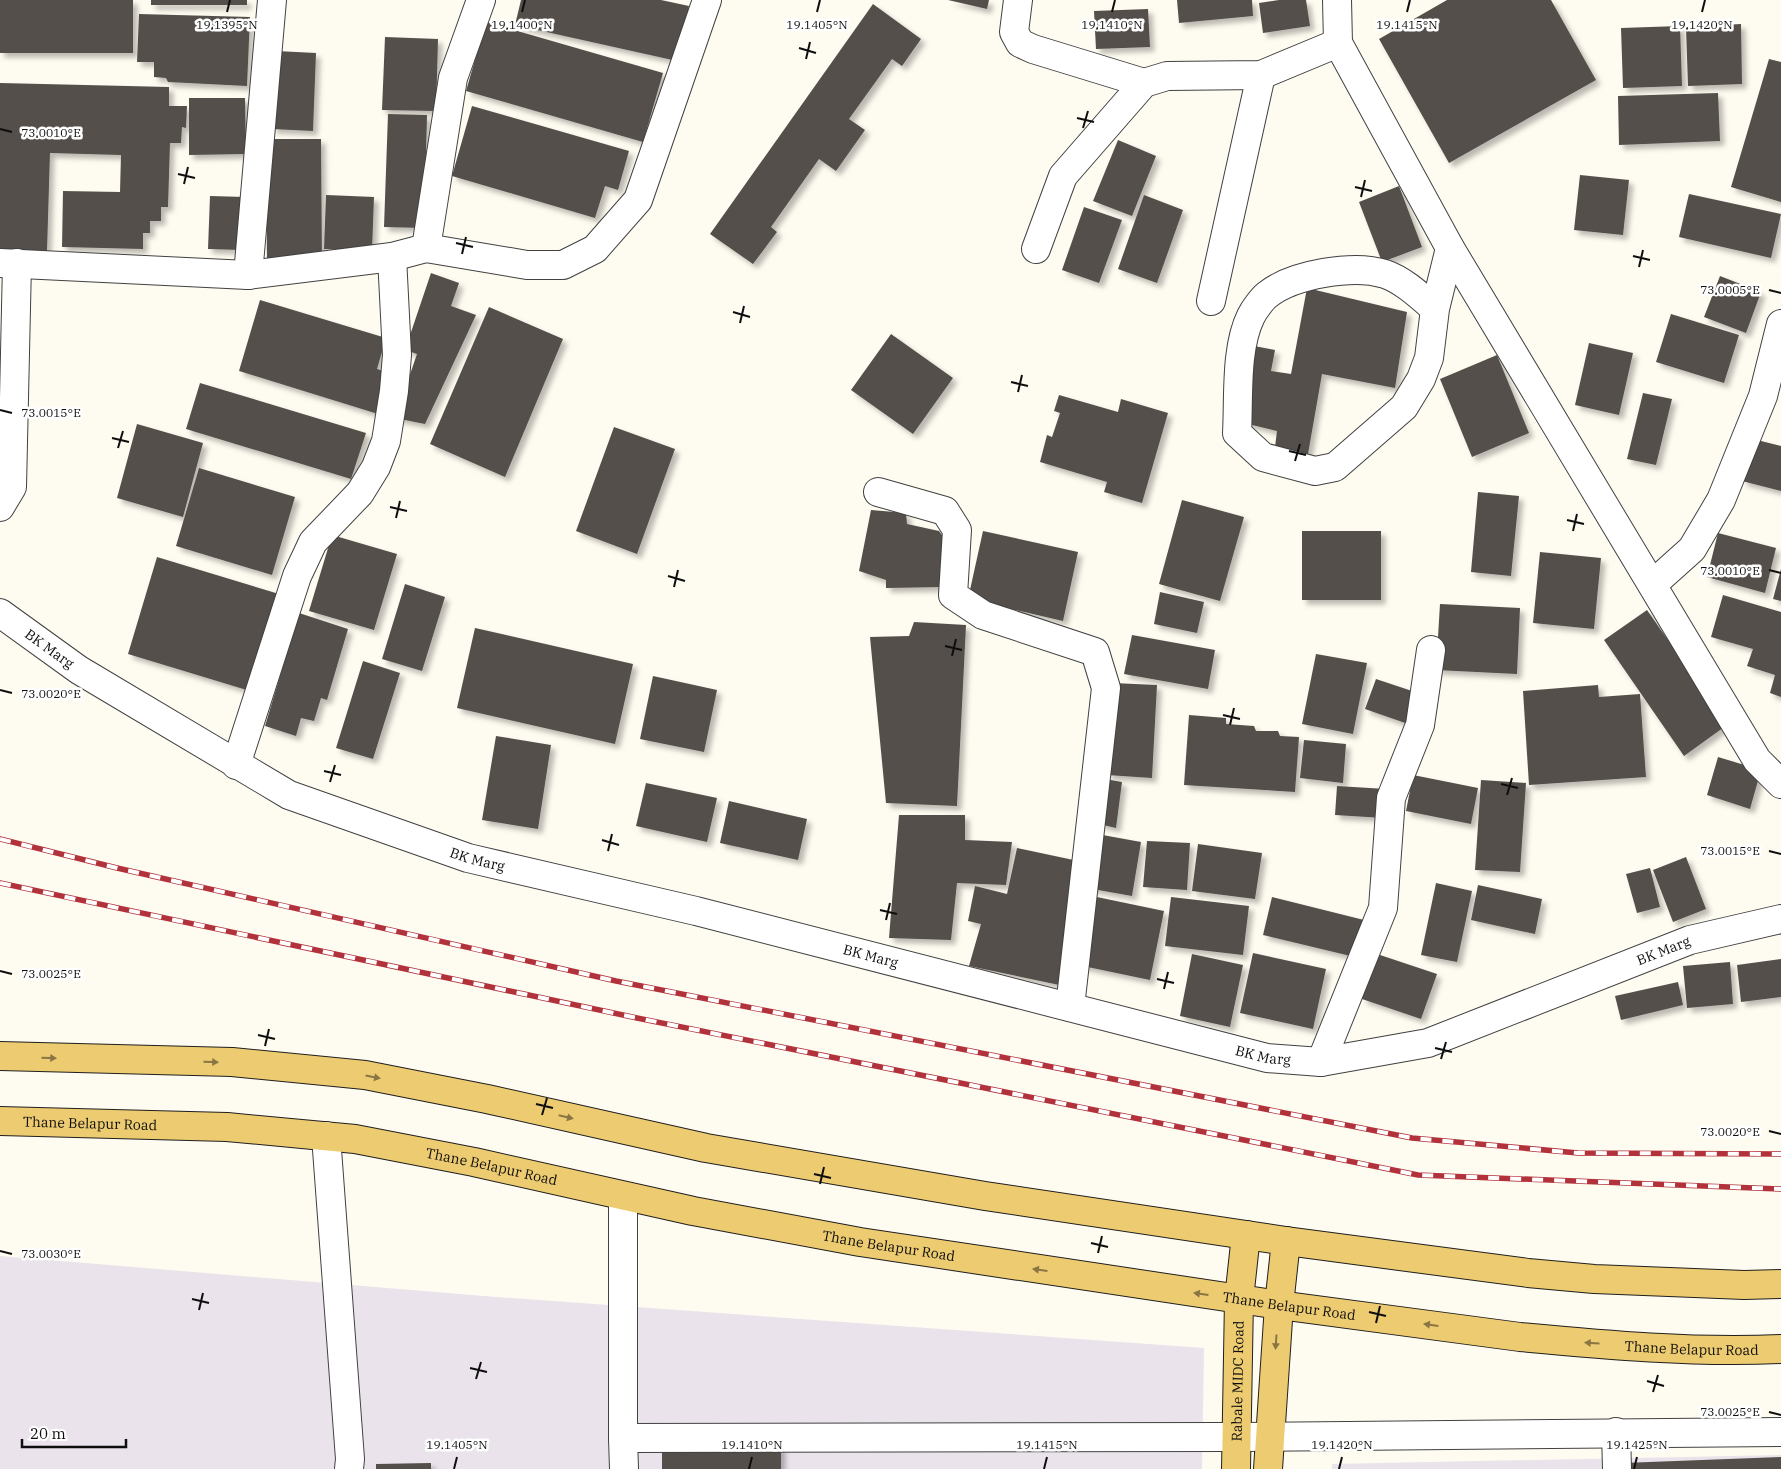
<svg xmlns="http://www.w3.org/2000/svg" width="1781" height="1469" viewBox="0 0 1781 1469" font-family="'IBM Plex Serif',serif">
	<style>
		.industrial { fill: #eae3ec }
		.building { fill: #554f4b; filter: url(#shadow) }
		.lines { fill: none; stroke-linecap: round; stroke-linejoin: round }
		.minor-casing { stroke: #414141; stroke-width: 30 }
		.major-casing { stroke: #1f1f1f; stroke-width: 30 }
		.minor { stroke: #fff; stroke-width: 28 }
		.major { stroke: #edcb71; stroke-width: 28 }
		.rail-casing { stroke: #b2323c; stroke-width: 5.5 }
		.rail { stroke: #fff; stroke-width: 4; stroke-dasharray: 11; stroke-linecap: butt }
		.oneway { fill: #897644 }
		.ticks { fill: none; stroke: #0e0e0e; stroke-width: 2 }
		.labels { text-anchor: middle; stroke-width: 5; stroke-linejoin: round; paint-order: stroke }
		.street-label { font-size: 14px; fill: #0e0e0e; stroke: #fff }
		.ticks-label { font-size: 12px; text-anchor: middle; fill: #0e0e0e; stroke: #fff; stroke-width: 5; stroke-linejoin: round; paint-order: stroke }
	</style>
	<defs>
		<filter id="shadow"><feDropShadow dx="4.5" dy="4.5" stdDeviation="2.5" flood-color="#0004"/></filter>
	</defs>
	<rect width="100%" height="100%" fill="#fefbf0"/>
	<path class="industrial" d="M 0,1256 L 496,1297 L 1204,1348 L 1202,1469 L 0,1469 Z
		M 1781,1455 L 1781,1469 L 1332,1469 L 1332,1464 Z"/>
	<path class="building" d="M 0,0 L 133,0 L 133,53 L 0,53 Z
		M 151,0 L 247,0 L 247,5 L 151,5 Z
		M 521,0 L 661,0 L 689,6 L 677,61 L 515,25 Z
		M 948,0 L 989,0 L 987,9 Z
		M 1177,0 L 1252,0 L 1253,16 L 1179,23 Z
		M 1279,0 L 1306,0 L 1310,26 L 1263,33 L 1259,3 Z
		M 1447,0 L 1551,0 L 1596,80 L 1449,163 L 1379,39 Z
		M 873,4 L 921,39 L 902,66 L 892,59 L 849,119 L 865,130 L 836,171 L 819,159 L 771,227 L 777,232 L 753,264 L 710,234 Z
		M 1148,9 L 1150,47 L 1096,49 L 1094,11 Z
		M 139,14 L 250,17 L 247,86 L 168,82 L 166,78 L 154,77 L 154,62 L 137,62 Z
		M 486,22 L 663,73 L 643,142 L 466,91 Z
		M 1741,24 L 1742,84 L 1688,86 L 1686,27 Z
		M 1680,26 L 1682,86 L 1623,88 L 1621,28 Z
		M 385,37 L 438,39 L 436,111 L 382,110 Z
		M 276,51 L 316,53 L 313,131 L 272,129 Z
		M 1769,59 L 1781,62 L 1781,202 L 1731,187 Z
		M 0,83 L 169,87 L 169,106 L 187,106 L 186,128 L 182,127 L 181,143 L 170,143 L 168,207 L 161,207 L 161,221 L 150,221 L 150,233 L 143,233 L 143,249 L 62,247 L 63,191 L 120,192 L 121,155 L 50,153 L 47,251 L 0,250 Z
		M 1718,93 L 1720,141 L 1619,145 L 1618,96 Z
		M 189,98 L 245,98 L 246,154 L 189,155 Z
		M 472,106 L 629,151 L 618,190 L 605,186 L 595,218 L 452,176 Z
		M 388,114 L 427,115 L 424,228 L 384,227 Z
		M 266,139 L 321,139 L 322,265 L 267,266 Z
		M 1118,140 L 1156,156 L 1132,216 L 1093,201 Z
		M 1580,175 L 1629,180 L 1623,235 L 1574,230 Z
		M 1399,186 L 1422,247 L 1382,262 L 1359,202 Z
		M 1689,194 L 1781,214 L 1771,258 L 1679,237 Z
		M 326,195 L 374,197 L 372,251 L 324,249 Z
		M 1144,195 L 1183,210 L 1157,283 L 1118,269 Z
		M 210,196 L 245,197 L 243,250 L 208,249 Z
		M 1084,207 L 1122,220 L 1099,283 L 1062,270 Z
		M 431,273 L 459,283 L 451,306 L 476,315 L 425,424 L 395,418 L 417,354 L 405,350 Z
		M 1720,276 L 1761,292 L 1746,333 L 1704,317 Z
		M 1307,288 L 1407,312 L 1395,388 L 1322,374 L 1308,454 L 1275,447 L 1277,431 L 1244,423 L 1249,345 L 1275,350 L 1271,371 L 1291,374 Z
		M 260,300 L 386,338 L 377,369 L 390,373 L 378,414 L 239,371 Z
		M 489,307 L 563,339 L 505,477 L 430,444 Z
		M 1671,314 L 1739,335 L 1724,383 L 1656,362 Z
		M 891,334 L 953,378 L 913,434 L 851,390 Z
		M 1589,343 L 1633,353 L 1619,415 L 1575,405 Z
		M 1497,355 L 1529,433 L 1472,457 L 1440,379 Z
		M 200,383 L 366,433 L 351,479 L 186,429 Z
		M 1643,393 L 1672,399 L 1656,465 L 1627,459 Z
		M 1059,395 L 1118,412 L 1121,399 L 1168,413 L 1142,503 L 1104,492 L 1107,482 L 1040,462 L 1047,435 L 1052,437 L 1060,413 L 1054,411 Z
		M 137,424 L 203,443 L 183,517 L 117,498 Z
		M 614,427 L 675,449 L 637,554 L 576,531 Z
		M 1753,439 L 1781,446 L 1781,491 L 1742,481 Z
		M 199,468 L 295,497 L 272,575 L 176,546 Z
		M 1478,492 L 1519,496 L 1511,576 L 1471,572 Z
		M 1182,500 L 1244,517 L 1220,601 L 1159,584 Z
		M 871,510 L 906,513 L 907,524 L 939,531 L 950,546 L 944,587 L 886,588 L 886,580 L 859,571 Z
		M 983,531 L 1078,552 L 1063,621 L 968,599 Z
		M 1302,531 L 1381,531 L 1381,600 L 1302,600 Z
		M 1718,533 L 1776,548 L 1765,593 L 1707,577 Z
		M 332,535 L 397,554 L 374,630 L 309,611 Z
		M 1540,552 L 1601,558 L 1594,629 L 1533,623 Z
		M 157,557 L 279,594 L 250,691 L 128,654 Z
		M 1781,569 L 1781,601 L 1773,599 Z
		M 405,584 L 445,597 L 422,671 L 382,659 Z
		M 1160,592 L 1204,602 L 1197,633 L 1154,624 Z
		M 1723,595 L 1781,612 L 1781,697 L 1770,693 L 1775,675 L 1747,666 L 1753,649 L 1711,637 Z
		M 1440,604 L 1520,608 L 1517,674 L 1436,670 Z
		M 1647,610 L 1727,725 L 1684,756 L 1604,640 Z
		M 299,613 L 348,629 L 327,700 L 321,698 L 314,721 L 301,718 L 296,736 L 265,726 Z
		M 914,622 L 966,625 L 957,806 L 886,803 L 870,637 L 909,636 Z
		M 475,628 L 633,664 L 615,744 L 457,708 Z
		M 1132,635 L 1215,650 L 1208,689 L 1124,674 Z
		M 1316,654 L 1367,663 L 1353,734 L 1302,724 Z
		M 363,661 L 400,673 L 373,759 L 336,748 Z
		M 653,676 L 717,690 L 704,752 L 640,739 Z
		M 1376,679 L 1421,694 L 1411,725 L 1365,709 Z
		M 1113,683 L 1157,685 L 1152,778 L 1107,775 Z
		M 1598,685 L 1599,697 L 1640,694 L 1646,777 L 1529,785 L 1523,691 Z
		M 1189,715 L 1226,718 L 1226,724 L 1254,726 L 1256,731 L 1278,731 L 1280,736 L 1299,737 L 1295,792 L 1184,785 Z
		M 496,736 L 551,745 L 538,829 L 482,820 Z
		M 1304,740 L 1346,744 L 1343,783 L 1300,778 Z
		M 1718,757 L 1761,770 L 1750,809 L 1707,795 Z
		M 1413,775 L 1478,788 L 1471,824 L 1406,811 Z
		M 1105,779 L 1122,782 L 1116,828 L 1099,824 Z
		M 1481,780 L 1526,783 L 1520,872 L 1475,870 Z
		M 646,783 L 717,798 L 707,842 L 636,826 Z
		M 1337,786 L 1386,789 L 1384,818 L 1335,815 Z
		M 729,801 L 807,819 L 798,860 L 720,843 Z
		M 899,815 L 965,815 L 965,840 L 1012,842 L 1006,885 L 957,883 L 951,940 L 889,938 Z
		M 1097,834 L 1141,842 L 1132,896 L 1087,888 Z
		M 1147,841 L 1190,843 L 1187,890 L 1143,887 Z
		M 1198,844 L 1262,853 L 1255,899 L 1192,891 Z
		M 1017,848 L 1083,862 L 1069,987 L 969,966 L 981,924 L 968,921 L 975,886 L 1007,894 Z
		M 1686,857 L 1706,909 L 1673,922 L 1653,870 Z
		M 1650,868 L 1660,907 L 1637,913 L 1626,874 Z
		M 1436,883 L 1472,891 L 1457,962 L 1421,955 Z
		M 1478,885 L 1542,899 L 1535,934 L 1471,920 Z
		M 1092,896 L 1164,911 L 1150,980 L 1078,965 Z
		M 1171,897 L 1249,906 L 1243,955 L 1165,946 Z
		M 1272,897 L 1368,921 L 1359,958 L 1263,935 Z
		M 1253,953 L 1326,969 L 1313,1029 L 1240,1013 Z
		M 1192,954 L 1243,965 L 1230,1027 L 1180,1016 Z
		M 1377,954 L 1437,974 L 1421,1019 L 1362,999 Z
		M 1781,959 L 1781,997 L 1741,1002 L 1737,965 Z
		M 1730,962 L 1733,1004 L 1687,1008 L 1683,966 Z
		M 1678,982 L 1683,1005 L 1621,1020 L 1615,996 Z
		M 781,1445 L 781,1469 L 662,1469 L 662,1447 Z
		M 1781,1457 L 1781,1469 L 1624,1469 L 1623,1463 Z
		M 431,1463 L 431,1469 L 376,1469 L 376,1464 Z"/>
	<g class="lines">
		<g class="minor-casing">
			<g id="minor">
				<path d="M 1018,0 L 1014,32 L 1020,43 L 1033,49 L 1144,83"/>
				<path d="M 1337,0 L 1338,43 L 1450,248 L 1757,760 L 1781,784"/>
				<path d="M 426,248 L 453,78 L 481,0"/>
				<path d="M 1036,249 L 1063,176 L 1144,83 L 1167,76 L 1261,75 L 1338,43"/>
				<path d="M 0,263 L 248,275 L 392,257 L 426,248 L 527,265 L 563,265 L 595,249 L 638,200 L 707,0"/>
				<path d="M 248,275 L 272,0"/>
				<path d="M 1211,301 L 1261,75"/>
				<path d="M 1435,309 L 1429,358 L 1421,379 L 1404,407 L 1335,467 L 1315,471 L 1263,457 L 1237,433 C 1239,398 1235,348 1251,316 C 1254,310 1262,299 1267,295 C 1293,274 1354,264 1385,274 C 1403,280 1420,296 1435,309 L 1450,248"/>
				<path d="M 878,492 L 945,511 L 957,530 L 953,595 L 983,615 L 1095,652 L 1106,688 L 1070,1007"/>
				<path d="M 0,507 L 12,487 L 17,263"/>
				<path d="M 1653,584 L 1692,549 L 1721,500 L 1763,396 L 1781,324"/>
				<path id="s1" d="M 0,613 L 79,670 L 289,795 L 468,858 L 696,911 L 1267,1058 L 1321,1062 L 1428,1043 L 1690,940 L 1781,919"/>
				<path d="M 236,765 L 297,576 L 313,542 L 360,493 L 376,467 L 386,441 L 394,391 L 397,355 L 392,257"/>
				<path d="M 1321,1062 L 1383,908 L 1391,798 L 1420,725 L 1431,650"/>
				<path d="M 326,1136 L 350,1459 L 349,1469"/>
				<path d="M 623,1196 L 623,1438"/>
				<path d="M 1616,1432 L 1617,1469"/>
				<path d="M 624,1469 L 623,1438 L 1237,1437 L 1781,1432"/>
			</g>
		</g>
		<g class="major-casing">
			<g id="major">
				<path d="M 0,1056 L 232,1062 L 365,1075 L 487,1099 L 706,1148 L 985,1196 L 1286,1241 L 1528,1273 L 1594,1279 L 1744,1285 L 1781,1284"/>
				<path id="s2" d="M 0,1121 L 227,1127 L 355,1139 L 474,1162 L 693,1211 L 860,1242 L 1279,1305 L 1520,1337 C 1606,1345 1694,1353 1781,1349"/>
				<path id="s3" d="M 1236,1469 L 1239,1299 L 1246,1235"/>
				<path d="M 1268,1469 L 1279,1305 L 1286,1241"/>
			</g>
		</g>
		<use href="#minor" class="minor"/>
		<use href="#major" class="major"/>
		<g class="rail-casing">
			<path id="rail" d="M 0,839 L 117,868 L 616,981 L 1412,1138 L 1578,1153 L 1781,1154
				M 0,883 L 637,1018 L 1418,1175 L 1781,1189"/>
		</g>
		<use href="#rail" class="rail"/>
	</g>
	<defs><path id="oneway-solid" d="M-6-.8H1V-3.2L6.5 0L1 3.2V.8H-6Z" transform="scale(1.25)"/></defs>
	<g class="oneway">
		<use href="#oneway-solid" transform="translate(49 1058) rotate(2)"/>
		<use href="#oneway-solid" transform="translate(211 1062) rotate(1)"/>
		<use href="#oneway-solid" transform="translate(373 1077) rotate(11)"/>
		<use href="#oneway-solid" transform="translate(566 1117) rotate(13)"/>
		<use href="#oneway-solid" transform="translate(1040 1270) rotate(-172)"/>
		<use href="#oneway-solid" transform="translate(1201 1294) rotate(-172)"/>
		<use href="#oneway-solid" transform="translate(1431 1325) rotate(-172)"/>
		<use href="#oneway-solid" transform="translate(1276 1342) rotate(94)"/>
		<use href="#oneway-solid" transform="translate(1592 1343) rotate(-177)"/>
	</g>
	<path class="ticks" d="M 227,12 L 230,0M 522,12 L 525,0M 817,12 L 820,0M 1112,12 L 1115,0M 1407,12 L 1410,0M 1702,12 L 1705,0M 799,48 L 816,53M 806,59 L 810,42M 1077,118 L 1094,122M 1083,128 L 1088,111M 0,129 L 12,132M 178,174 L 195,178M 184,184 L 188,167M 1355,187 L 1372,191M 1361,197 L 1365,180M 456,243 L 473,247M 462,254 L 466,237M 1633,256 L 1650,260M 1639,267 L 1643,250M 1769,290 L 1781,293M 733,312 L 750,317M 740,323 L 744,306M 1011,382 L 1028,386M 1018,392 L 1022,375M 0,410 L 12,413M 112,438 L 129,442M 118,448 L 123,431M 1289,451 L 1306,455M 1295,461 L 1300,444M 390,507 L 407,511M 396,518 L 400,501M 1567,520 L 1584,524M 1573,531 L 1577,514M 1769,570 L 1781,573M 668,576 L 685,581M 674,587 L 678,570M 945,646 L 962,650M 952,656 L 956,639M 0,690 L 12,693M 1223,715 L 1240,719M 1230,725 L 1234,708M 324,771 L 341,775M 330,782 L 335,765M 1501,784 L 1518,788M 1507,795 L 1512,778M 602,840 L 619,845M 608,851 L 612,834M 1769,851 L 1781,854M 880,910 L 897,914M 886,920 L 890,903M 0,971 L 12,974M 1157,979 L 1174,983M 1164,989 L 1168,972M 258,1035 L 275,1039M 265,1046 L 269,1029M 1435,1048 L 1452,1052M 1441,1059 L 1446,1042M 536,1104 L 553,1108M 542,1115 L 547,1098M 1769,1131 L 1781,1134M 814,1174 L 831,1178M 820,1184 L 824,1167M 1091,1243 L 1108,1247M 0,1251 L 12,1254M 1098,1253 L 1102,1236M 192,1299 L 209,1303M 199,1310 L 203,1293M 1369,1312 L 1386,1316M 1376,1323 L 1380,1306M 470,1368 L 487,1372M 476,1379 L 481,1362M 1647,1381 L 1664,1386M 1653,1392 L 1658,1375M 1769,1412 L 1781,1415M 454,1469 L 457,1457M 749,1469 L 752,1457M 1044,1469 L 1047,1457M 1339,1469 L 1342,1457M 1634,1469 L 1637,1457"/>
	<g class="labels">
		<g class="street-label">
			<text dy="5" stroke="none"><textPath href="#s1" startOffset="61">BK Marg</textPath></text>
			<text dy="5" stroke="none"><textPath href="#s1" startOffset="541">BK Marg</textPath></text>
			<text dy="5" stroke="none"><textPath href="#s1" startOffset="1771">BK Marg</textPath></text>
			<text dy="5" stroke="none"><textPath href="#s1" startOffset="946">BK Marg</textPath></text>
			<text dy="5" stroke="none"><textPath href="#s1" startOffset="1351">BK Marg</textPath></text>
			<text dy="5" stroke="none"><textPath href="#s2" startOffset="90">Thane Belapur Road</textPath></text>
			<text dy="5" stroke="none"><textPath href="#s2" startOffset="495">Thane Belapur Road</textPath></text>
			<text dy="5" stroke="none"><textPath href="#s2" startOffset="900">Thane Belapur Road</textPath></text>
			<text dy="5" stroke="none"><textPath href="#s2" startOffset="1305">Thane Belapur Road</textPath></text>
			<text dy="5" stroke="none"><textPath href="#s2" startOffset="1710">Thane Belapur Road</textPath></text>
			<text dy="5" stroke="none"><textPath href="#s3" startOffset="88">Rabale MIDC Road</textPath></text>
		</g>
	</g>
	<g class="ticks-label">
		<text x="522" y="29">19.1400°N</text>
		<text x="817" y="29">19.1405°N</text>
		<text x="1112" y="29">19.1410°N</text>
		<text x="1407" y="29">19.1415°N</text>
		<text x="1702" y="29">19.1420°N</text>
		<text x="227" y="29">19.1395°N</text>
		<text x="51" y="137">73.0010°E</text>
		<text x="1730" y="294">73.0005°E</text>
		<text x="51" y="417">73.0015°E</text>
		<text x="1730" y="575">73.0010°E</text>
		<text x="51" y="698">73.0020°E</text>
		<text x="1730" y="855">73.0015°E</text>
		<text x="51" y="978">73.0025°E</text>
		<text x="1730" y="1136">73.0020°E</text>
		<text x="51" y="1258">73.0030°E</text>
		<text x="1730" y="1416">73.0025°E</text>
		<text x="457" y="1449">19.1405°N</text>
		<text x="752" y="1449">19.1410°N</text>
		<text x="1047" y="1449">19.1415°N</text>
		<text x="1342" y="1449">19.1420°N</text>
		<text x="1637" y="1449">19.1425°N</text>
	</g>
	<path d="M22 1439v8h104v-8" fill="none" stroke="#0e0e0e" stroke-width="2.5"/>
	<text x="30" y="1439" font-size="15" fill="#0e0e0e" stroke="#ffffff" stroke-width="4" paint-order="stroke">20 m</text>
</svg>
